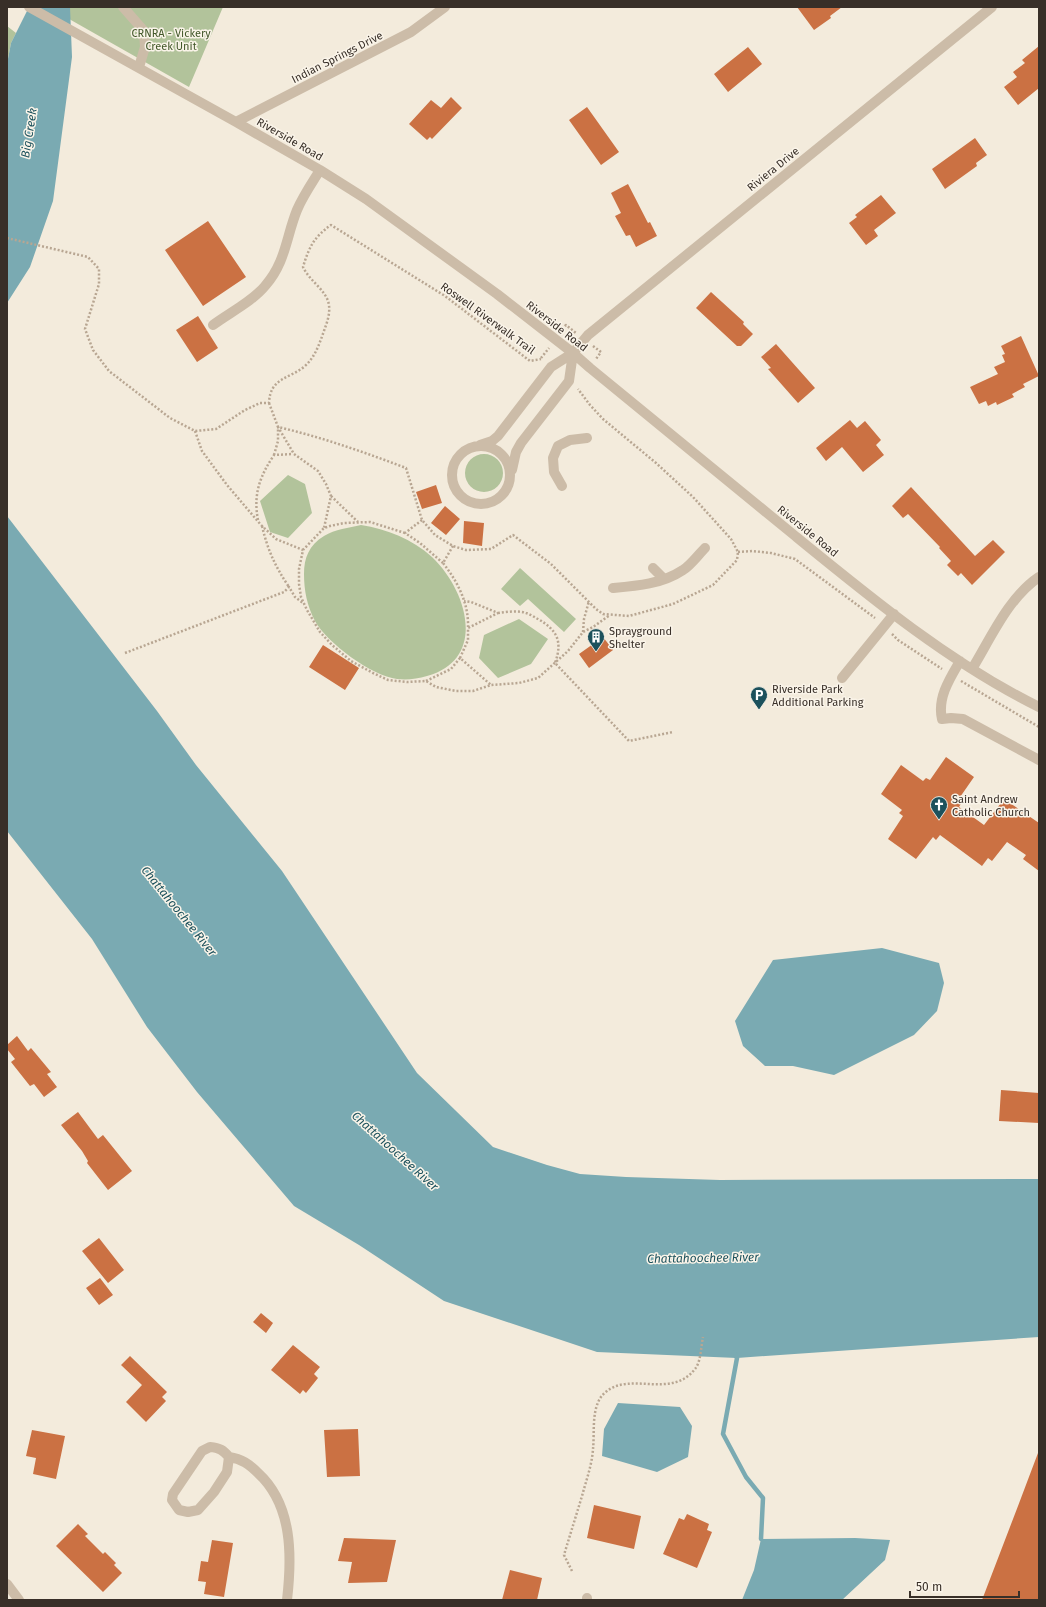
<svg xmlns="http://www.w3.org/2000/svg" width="1046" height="1607" viewBox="0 0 1046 1607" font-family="'Fira Sans',sans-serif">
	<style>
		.green { fill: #b2c39b }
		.water { fill: #7aaab2 }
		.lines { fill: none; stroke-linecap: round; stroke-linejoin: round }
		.stream { stroke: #7aaab2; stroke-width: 4.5 }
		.building { fill: #cb7143 }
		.path { stroke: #b8a692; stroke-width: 2.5; stroke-dasharray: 2 2; stroke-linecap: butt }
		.minor { stroke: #ccbca8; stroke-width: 10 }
		.labels { text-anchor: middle; stroke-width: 3; stroke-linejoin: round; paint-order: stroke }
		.park-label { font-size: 11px; fill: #43582b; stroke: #faf4e9 }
		.street-label { font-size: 11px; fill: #382f28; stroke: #faf4e9 }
		.poi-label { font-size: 11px; fill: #382f28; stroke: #faf4e9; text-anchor: start }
		.water-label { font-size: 12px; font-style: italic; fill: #1c515c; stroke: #faf4e9 }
	</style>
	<rect width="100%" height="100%" fill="#f3ebdc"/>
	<path class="green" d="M 48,7 L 223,7 L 189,87 Z
		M 7,26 L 16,33 L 11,43 L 7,64 Z
		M465 473a19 19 0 1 1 38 0a19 19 0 1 1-38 0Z
		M 288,475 L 305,484 L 312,513 L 288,538 L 270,532 L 260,501 Z
		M 361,525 C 387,529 412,539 432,557 C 467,590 488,659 427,676 C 417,679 407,680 397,679 C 372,676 327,643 315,621 C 307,606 304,590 304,574 C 304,558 309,545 324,536 C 335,529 349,528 361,525 Z
		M 520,568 L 576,619 L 564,632 L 528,599 L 520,606 L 501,589 Z
		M 519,619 L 548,639 L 531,664 L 498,678 L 479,658 L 484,635 Z"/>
	<path class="water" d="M 29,7 L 70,7 L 72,57 L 53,201 L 30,267 L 7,303 L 7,64 L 11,43 Z
		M 7,516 L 157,711 L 196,765 L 282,871 L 417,1073 L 493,1147 L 547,1165 L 580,1174 L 626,1177 L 720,1180 L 1039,1179 L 1039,1337 L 737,1358 L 597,1352 L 444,1301 L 359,1245 L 294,1206 L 197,1092 L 147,1027 L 92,939 L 7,831 Z
		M 882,948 L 939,963 L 944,983 L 937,1011 L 914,1035 L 834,1075 L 793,1066 L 765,1066 L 743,1046 L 735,1021 L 773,960 Z
		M 618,1403 L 680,1407 L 692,1426 L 688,1457 L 657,1472 L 602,1456 L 604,1429 Z
		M 855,1538 L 890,1540 L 885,1560 L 842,1600 L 742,1600 L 754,1570 L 761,1539 Z"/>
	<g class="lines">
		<path class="stream" d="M 734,1353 L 737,1358 L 723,1434 L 746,1477 L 763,1498 L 761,1539"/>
	</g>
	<path class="building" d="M 797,7 L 842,7 L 830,16 L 831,18 L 814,30 Z
		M 1039,46 L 1039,88 L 1018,105 L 1004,87 L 1017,77 L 1013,72 L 1025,63 L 1022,60 Z
		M 748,47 L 762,64 L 728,92 L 714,74 Z
		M 451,97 L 462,108 L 432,139 L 430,137 L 427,140 L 409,124 L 431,100 L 441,108 Z
		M 587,107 L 619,152 L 601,165 L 569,120 Z
		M 975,138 L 987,155 L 976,163 L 977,166 L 945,189 L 932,169 Z
		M 628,184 L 648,223 L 650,222 L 657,236 L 636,247 L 630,235 L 626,236 L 615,216 L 621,213 L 611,193 Z
		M 881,195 L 896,213 L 874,230 L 878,236 L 866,245 L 849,223 L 857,217 L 855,215 Z
		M 208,221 L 246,277 L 203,306 L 165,250 Z
		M 711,292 L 744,322 L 743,324 L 753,334 L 741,346 L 737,346 L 696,308 Z
		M 198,316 L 218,348 L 197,362 L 176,330 Z
		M 1021,336 L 1039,376 L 1023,384 L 1025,387 L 1012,394 L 1014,397 L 997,405 L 996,402 L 988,406 L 986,401 L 979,404 L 970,387 L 998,374 L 994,367 L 1005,362 L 1002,355 L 1005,354 L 1001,346 Z
		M 776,344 L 815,388 L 798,403 L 768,369 L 771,368 L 761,357 Z
		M 850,420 L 857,428 L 865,421 L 881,440 L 876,445 L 884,455 L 863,472 L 842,447 L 826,461 L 816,448 Z
		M 436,485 L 442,503 L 422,509 L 416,492 Z
		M 911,487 L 975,556 L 993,540 L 1005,552 L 972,585 L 961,573 L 958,576 L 947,565 L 951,561 L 939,548 L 940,547 L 908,514 L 903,518 L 892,506 Z
		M 445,506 L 460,519 L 446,535 L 431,523 Z
		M 464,521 L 484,523 L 482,546 L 463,543 Z
		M 603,637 L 613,650 L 589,668 L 579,654 Z
		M 323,645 L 359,668 L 345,690 L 309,667 Z
		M 946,757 L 974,777 L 958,800 L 962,802 L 959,807 L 984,825 L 1004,799 L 1039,823 L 1039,871 L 1023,859 L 1026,855 L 1007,842 L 992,861 L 988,858 L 982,866 L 940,835 L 936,840 L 933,837 L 916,859 L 888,839 L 903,816 L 899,813 L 902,810 L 881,794 L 901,765 L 923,781 L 926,778 L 930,780 Z
		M 17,1036 L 28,1051 L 31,1048 L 51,1072 L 47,1074 L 57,1087 L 44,1097 L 34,1084 L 30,1086 L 11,1062 L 15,1059 L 7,1049 L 7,1045 Z
		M 1001,1090 L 1039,1093 L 1039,1123 L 999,1121 Z
		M 78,1112 L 98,1139 L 103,1135 L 132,1171 L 108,1190 L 87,1163 L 88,1161 L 82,1151 L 61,1125 Z
		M 99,1238 L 124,1270 L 108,1283 L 82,1251 Z
		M 100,1278 L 113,1295 L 99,1305 L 86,1288 Z
		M 261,1313 L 273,1323 L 266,1333 L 253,1322 Z
		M 293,1345 L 320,1367 L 314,1374 L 318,1378 L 306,1393 L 303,1390 L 300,1394 L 271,1370 Z
		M 130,1356 L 167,1392 L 162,1397 L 166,1401 L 146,1422 L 126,1402 L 142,1385 L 121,1365 Z
		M 358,1429 L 360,1476 L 327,1477 L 324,1430 Z
		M 32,1430 L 65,1436 L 56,1479 L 33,1474 L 36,1458 L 26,1456 Z
		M 1038,1453 L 1039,1600 L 982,1600 L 1018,1506 Z
		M 594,1505 L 641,1516 L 634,1549 L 587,1538 Z
		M 687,1514 L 709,1524 L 707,1530 L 712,1532 L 697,1568 L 663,1554 L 679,1518 L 684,1520 Z
		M 78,1524 L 88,1534 L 85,1536 L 103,1554 L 105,1552 L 116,1563 L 114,1565 L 122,1573 L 103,1592 L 56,1546 Z
		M 344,1538 L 396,1540 L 387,1582 L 348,1583 L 352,1562 L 338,1561 Z
		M 212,1540 L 233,1543 L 224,1597 L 204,1594 L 206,1582 L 198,1581 L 201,1561 L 208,1562 Z
		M 510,1570 L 542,1578 L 537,1600 L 502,1600 Z"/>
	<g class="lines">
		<path class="path" d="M 7,238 L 88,257 L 99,269 L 99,284 L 85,329 L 93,350 L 109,371 L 170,418 L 195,431 L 216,429 L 245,410 L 260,403 L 269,403 C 270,377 290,379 305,366 C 316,356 320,342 325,328 C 328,320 331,310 328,301 C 324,289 309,280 303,267 C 309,247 314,237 331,225 L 445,296 L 530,361 L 541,359
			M 562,329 L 566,325 L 576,333
			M 593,346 L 601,352 L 596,359
			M 541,358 L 549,348
			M 269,403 L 278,427 C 321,437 364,452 406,468 L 422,520 L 435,535 L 453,546 L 466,550 L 491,549 L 513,535 L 551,564 L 596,609 L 603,614 L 629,616 L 673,604 L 713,585 L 737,560 L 738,552 L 731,539 L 693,497 L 656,463 L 603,419 L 590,405 L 578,389
			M 195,431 L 202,451 L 227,485 L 261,525 L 276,539 L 303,550
			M 274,455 L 278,441 L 278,427 L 294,454 L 318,471 L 326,484 L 331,496 L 324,528
			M 331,496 L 358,522
			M 258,520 C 253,494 260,476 274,455 L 293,454
			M 422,520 L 405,533 L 420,543 L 443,563
			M 262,526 C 268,551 275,566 289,587
			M 405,533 L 370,522 L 344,523 L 330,526 L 324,528 L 303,550 L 299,569 L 299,584 L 301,597 L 307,610 L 320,632 L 332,645 L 351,661 L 373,673 L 388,680 L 407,682 L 426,681 L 436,687 L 456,691 L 473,691 L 491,685 L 519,683 L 538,678 L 568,651 L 583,632 L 593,627 L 610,615
			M 453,546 L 443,563 C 458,582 469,604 468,628
			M 738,552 L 752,551 L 771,553 L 795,559 L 875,618
			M 498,613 C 507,612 518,610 526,613 C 530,614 534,617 538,619 C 557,630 563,641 555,663 L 629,741 L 673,732
			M 583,632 L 584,619 L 589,601
			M 892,634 L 898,640 L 942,669
			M 125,653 L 284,592 L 289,587 L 295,597 L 303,603
			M 460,658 L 468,640 L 468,628 L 498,613 L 471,602 L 464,601
			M 426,681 L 451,669 L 460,658 L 491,685
			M 961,681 L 1039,727
			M 572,1571 L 564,1555 C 570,1535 576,1516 582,1496 C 586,1481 592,1465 593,1449 C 595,1431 590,1403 607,1391 C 631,1372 672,1399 695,1369 C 701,1362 701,1346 703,1337"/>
		<path class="minor" d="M 29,7 L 236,122 L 320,170 L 366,199 L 497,294 L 573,353 L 590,368 C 658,423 726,479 794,535 C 871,598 950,663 1039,707
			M 123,7 L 144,31 L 145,47 L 139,67
			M 236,122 L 411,32 L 445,7
			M 213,325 C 229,313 253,301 265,286 C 286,262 286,237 297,210 C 303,196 312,183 320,170
			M 480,445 L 492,441 L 498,436 L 551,367 L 573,353 L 588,335 L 992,7
			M452 475a29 29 0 1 1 58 0a29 29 0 1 1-58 0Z
			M 512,470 L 516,452 L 521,443 L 569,381 L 573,353
			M 562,486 L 554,472 L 553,458 L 558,446 L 570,440 L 587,438
			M 653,568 L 664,579
			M 613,588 C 637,586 662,584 683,570 C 691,565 698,555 705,548
			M 960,661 C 950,678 937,698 942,719 L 951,718 L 963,719 L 1039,760
			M 972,669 C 991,638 1008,598 1039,577
			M 842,678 L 894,614
			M 210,1447 C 220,1448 223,1450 229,1457 L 227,1472 L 214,1492 L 198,1510 L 188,1512 L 179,1510 L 172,1500 L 173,1494 L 202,1451 Z
			M 229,1457 C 242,1459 249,1464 258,1473 C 293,1505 292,1557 287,1600
			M 7,1584 L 19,1600
			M 587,1600 L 587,1598"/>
	</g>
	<defs>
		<g id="building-pin" transform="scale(0.9)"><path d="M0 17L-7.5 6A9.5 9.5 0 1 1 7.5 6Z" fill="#1c515c" stroke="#faf4e9"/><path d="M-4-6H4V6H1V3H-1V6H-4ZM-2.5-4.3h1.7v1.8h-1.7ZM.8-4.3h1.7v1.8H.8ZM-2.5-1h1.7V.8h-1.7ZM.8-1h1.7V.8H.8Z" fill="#fff"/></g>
		<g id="parking-pin" transform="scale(0.9)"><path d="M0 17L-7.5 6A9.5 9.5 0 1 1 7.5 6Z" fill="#1c515c" stroke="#faf4e9"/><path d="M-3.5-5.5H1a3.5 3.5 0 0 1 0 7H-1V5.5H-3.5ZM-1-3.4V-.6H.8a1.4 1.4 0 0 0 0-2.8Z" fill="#fff"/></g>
		<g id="church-pin" transform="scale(0.9)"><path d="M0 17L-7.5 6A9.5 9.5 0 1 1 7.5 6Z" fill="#1c515c" stroke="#faf4e9"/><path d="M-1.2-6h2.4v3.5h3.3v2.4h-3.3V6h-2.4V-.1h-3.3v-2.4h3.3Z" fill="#fff"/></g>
	</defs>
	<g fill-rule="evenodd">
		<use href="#building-pin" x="596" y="637"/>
		<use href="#parking-pin" x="759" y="695"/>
		<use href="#church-pin" x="939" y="805"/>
	</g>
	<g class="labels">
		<g class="park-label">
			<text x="171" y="37">CRNRA - Vickery<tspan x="171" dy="13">Creek Unit</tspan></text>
		</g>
		<g class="street-label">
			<text transform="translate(337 57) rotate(-27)" y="4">Indian Springs Drive</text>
			<text transform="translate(290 139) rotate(30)" y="4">Riverside Road</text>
			<text transform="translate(773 169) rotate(-39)" y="4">Riviera Drive</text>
			<text transform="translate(488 318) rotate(36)" y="4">Roswell Riverwalk Trail</text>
			<text transform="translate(557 326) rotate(38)" y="4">Riverside Road</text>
			<text transform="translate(808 531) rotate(39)" y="4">Riverside Road</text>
		</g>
		<g class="poi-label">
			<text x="609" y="635">Sprayground<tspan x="609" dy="13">Shelter</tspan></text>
			<text x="772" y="693">Riverside Park<tspan x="772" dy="13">Additional Parking</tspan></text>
			<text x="952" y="803">Saint Andrew<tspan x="952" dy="13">Catholic Church</tspan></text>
		</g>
		<g class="water-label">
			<text transform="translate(29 133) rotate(-81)" y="4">Big Creek</text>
			<text transform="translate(179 911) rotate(51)" y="4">Chattahoochee River</text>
			<text transform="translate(395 1151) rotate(42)" y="4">Chattahoochee River</text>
			<text transform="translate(703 1258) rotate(-1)" y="4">Chattahoochee River</text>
		</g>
	</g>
	<rect width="1046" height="1607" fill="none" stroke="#382f28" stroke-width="16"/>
	<path d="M910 1591v6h109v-6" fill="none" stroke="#382f28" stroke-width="2"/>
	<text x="916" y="1591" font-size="12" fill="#382f28" stroke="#faf4e9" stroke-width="3" paint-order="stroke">50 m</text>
</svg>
